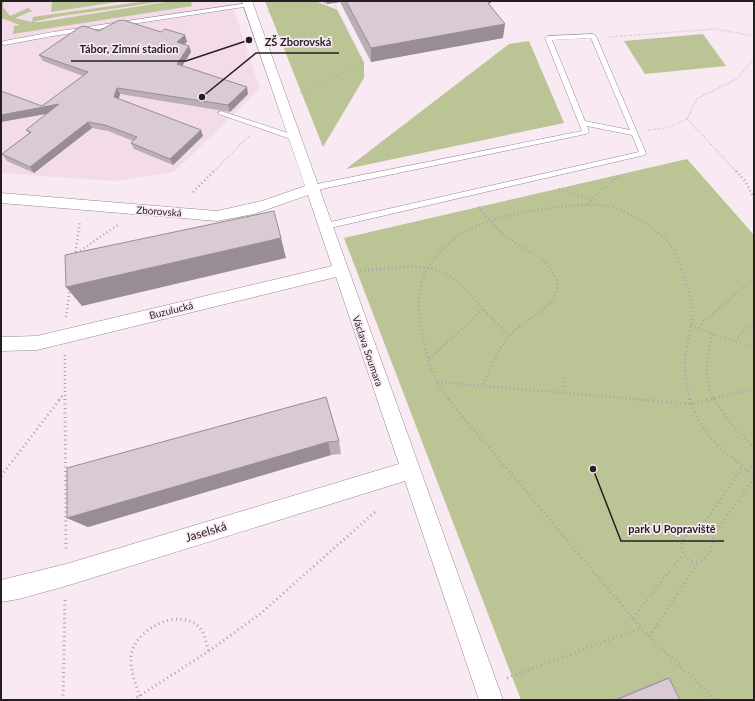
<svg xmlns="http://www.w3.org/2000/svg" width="755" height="701" viewBox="0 0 755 701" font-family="Lato,sans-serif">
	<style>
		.built { fill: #f3dbea }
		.green { fill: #bbc494 }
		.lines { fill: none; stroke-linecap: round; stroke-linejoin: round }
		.lane-casing { stroke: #968790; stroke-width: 1 }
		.street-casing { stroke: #968790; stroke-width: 1 }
		.path-far2 { stroke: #afa2aa; stroke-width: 1.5; stroke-dasharray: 0.5 2; stroke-linecap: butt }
		.path-far1 { stroke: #afa2aa; stroke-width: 2.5; stroke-dasharray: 1 3; stroke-linecap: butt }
		.path { stroke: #afa2aa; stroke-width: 3; stroke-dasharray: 1 3.5; stroke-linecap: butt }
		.lane { fill: #fff; fill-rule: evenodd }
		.street { fill: #fff; fill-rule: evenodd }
		.wall { fill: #bbaeb6 }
		.shaded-wall { fill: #988d94 }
		.building { fill: #d9cad4; stroke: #988d94 }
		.labels { text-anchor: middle; stroke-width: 3.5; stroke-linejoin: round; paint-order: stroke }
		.street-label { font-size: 10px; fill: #251f23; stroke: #f9e9f3 }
		.near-street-label { font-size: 12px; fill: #251f23; stroke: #f9e9f3 }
		.leader { fill: none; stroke: #251f23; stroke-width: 1.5 }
		.callout-dot { fill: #251f23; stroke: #f9e9f3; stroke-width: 1.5 }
		.callout-label { font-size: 11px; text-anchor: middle; font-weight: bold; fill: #251f23; stroke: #f9e9f3; stroke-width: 3.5; stroke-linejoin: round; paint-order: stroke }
	</style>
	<rect width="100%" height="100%" fill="#f9e9f3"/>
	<path class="built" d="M 1,1 L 231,1 L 260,89 L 174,172 L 115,181 L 1,173 Z"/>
	<path class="green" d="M 1,1 L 4,1 L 3,7 L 10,16 L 28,8 L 32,11 L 15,18 L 32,22 L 33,17 L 147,1 L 166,1 L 55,17 L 33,22 L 41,22 L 172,1 L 191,1 L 192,6 L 13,34 L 14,26 L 20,25 L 1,18 Z
		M 52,1 L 123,1 L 51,12 Z
		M 265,1 L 315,1 L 337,10 L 364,63 L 364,78 L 323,147 Z
		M 703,34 L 726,66 L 645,74 L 624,41 Z
		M 529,41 L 564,123 L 346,169 L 509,44 Z
		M 687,159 L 754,235 L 754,700 L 521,700 L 344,238 Z"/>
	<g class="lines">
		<g class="lane-casing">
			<path id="lane" d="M 248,3 L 251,5 L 250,6 L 53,36 L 4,45 L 1,43 L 4,41 L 53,32 Z
				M 593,34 L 596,36 L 646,153 L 645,155 L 326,229 L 323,228 L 322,226 L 323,224 L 326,223 L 639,152 L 632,135 L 587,126 L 589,132 L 586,134 L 312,191 L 308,188 L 312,185 L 582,131 L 545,38 L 548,36 ZM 591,38 L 630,130 L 585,121 L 552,40 Z
				M 221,111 L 297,136 L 298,138 L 297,140 L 293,140 L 219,114 L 218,113 Z"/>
		</g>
		<g class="street-casing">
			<path id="street" d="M 242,1 L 252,1 L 503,700 L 479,700 L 405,481 L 66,586 L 19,599 L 1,602 L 1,580 L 66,564 L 399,464 L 336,277 L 37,350 L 1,351 L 1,337 L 37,336 L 332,266 L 308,195 L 254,214 L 217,221 L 1,203 L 1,193 L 217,211 L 262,201 L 305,186 Z"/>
		</g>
		<path class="path-far2" d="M 316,1 L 337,10
			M 268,12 L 289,1
			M 609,37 L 716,29 L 754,36
			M 300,93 L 364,63 L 334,3
			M 648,130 L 666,128 L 687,119
			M 213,172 L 249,136
			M 737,172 L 687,119 L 697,99 L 738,78 L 754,58"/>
		<path class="path-far1" d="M 736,171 L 745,181 L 754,198
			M 559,189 L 591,200
			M 193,192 L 214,171
			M 588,204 L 600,191 L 620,175
			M 478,207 C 487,217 497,230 508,238 C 519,247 536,253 546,264 C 580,299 529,314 509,336 C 497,350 490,369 483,385
			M 77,253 L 119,224
			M 75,256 L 80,221
			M 360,271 L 410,266 L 435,269 L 447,274 L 459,283 L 509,336
			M 66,317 L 70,288
			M 691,325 L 712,334 L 754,347
			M 699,328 L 704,321 L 754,279
			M 712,334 C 707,357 703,378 714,400
			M 735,341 L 747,326 L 754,325
			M 65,355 L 65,400
			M 429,359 L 483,309
			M 564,378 L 565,393
			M 438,382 L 647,400
			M 59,400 L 64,394
			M 449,400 C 434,383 427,359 423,337 C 418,312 415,289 429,266 C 438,251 453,238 468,230 C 497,214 574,201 607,206 C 625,208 662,232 672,247 C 678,256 693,301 693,311 C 693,327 686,345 685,361 C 684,374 687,387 690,400
			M 707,400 L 754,389"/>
		<path class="path" d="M 65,399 L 66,552
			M 448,399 L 641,628 L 715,700
			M 635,399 L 691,404 L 711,399
			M 690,399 C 698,433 729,455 754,476
			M 714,399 L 731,424 L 754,448
			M 747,471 L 754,462
			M 1,476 L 60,399
			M 703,525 L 708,527 L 714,534 C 713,550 708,562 690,562 C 674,545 684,531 703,525 Z
			M 703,525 L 742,467
			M 714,534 L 754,479
			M 633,618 L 683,554
			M 650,636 L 698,563
			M 507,678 L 641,628
			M 140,696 C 135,682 128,666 132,651 C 139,627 181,607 200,628 C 205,634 206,644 209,651
			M 63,700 L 65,598
			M 133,700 L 209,651 L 260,614 L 375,512"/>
		<use href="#lane" class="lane"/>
		<use href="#street" class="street"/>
	</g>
	<path class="wall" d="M 320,1 L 489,1 L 490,5 L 503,38 L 371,62 L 340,2 L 327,4 Z
		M 99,31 L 161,32 L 185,35 L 187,42 L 184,44 L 189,46 L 191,52 L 182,66 L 248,94 L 230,112 L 120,94 L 119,99 L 203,136 L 173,165 L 134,149 L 131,143 L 133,141 L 108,131 L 92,128 L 34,173 L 7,161 L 2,154 L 29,133 L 26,130 L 47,114 L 42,106 L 83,76 L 43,61 L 39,55 Z
		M 339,441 L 341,454 L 331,455 L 88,527 L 67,518 L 67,468 Z
		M 665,678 L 669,678 L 680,700 L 611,700 Z"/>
	<path class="shaded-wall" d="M 327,1 L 340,1 L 340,2 L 327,4 Z
		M 505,24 L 503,38 L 371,62 L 371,48 Z
		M 185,35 L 187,42 L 179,48 L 177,42 Z
		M 189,46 L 191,52 L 179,71 L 177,64 Z
		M 247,87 L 248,94 L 230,112 L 228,105 Z
		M 117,88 L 120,94 L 117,104 L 114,97 Z
		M 59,104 L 63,111 L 1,122 L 1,115 Z
		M 88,122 L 92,128 L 34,173 L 30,167 Z
		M 201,130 L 203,136 L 173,165 L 170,159 Z
		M 281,238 L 286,258 L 82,306 L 66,287 Z
		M 328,442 L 331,455 L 88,527 L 67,518 Z"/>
	<path class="building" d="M 346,1 L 489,1 L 491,2 L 488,3 L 505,24 L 371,48 Z
		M 123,20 L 161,32 L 165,29 L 185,35 L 177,42 L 189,46 L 177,64 L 247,87 L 228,105 L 117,88 L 114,97 L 201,130 L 170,159 L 131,143 L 137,137 L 105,125 L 88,122 L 30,167 L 2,154 L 31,132 L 26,130 L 59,104 L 1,115 L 1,91 L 42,106 L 88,72 L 39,55 L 80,27 L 84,26 L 99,31 L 117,21 Z
		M 274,211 L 281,238 L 66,287 L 65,255 Z
		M 326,397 L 339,441 L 328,442 L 67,518 L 67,468 Z
		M 669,678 L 680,700 L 616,700 Z"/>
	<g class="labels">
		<g class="street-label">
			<text transform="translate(159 211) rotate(4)" y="4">Zborovská</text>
			<text transform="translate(171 310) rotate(-14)" y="4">Buzulucká</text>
			<text transform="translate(368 351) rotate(71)" y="4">Václava Soumara</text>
		</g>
		<g class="near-street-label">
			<text transform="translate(206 532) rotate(-17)" y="4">Jaselská</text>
		</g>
	</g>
	<path class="leader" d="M202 97L256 53H339M249 40L186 61H71M593 469L621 541H724"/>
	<g class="callout-dot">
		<circle cx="202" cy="97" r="4"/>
		<circle cx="249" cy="40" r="4"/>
		<circle cx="593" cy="469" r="4"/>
	</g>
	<g class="callout-label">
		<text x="298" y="46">ZŠ Zborovská</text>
		<text x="129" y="53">Tábor, Zimní stadion</text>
		<text x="672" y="533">park U Popraviště</text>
	</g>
	<rect width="755" height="701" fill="none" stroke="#251f23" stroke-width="4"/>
</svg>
